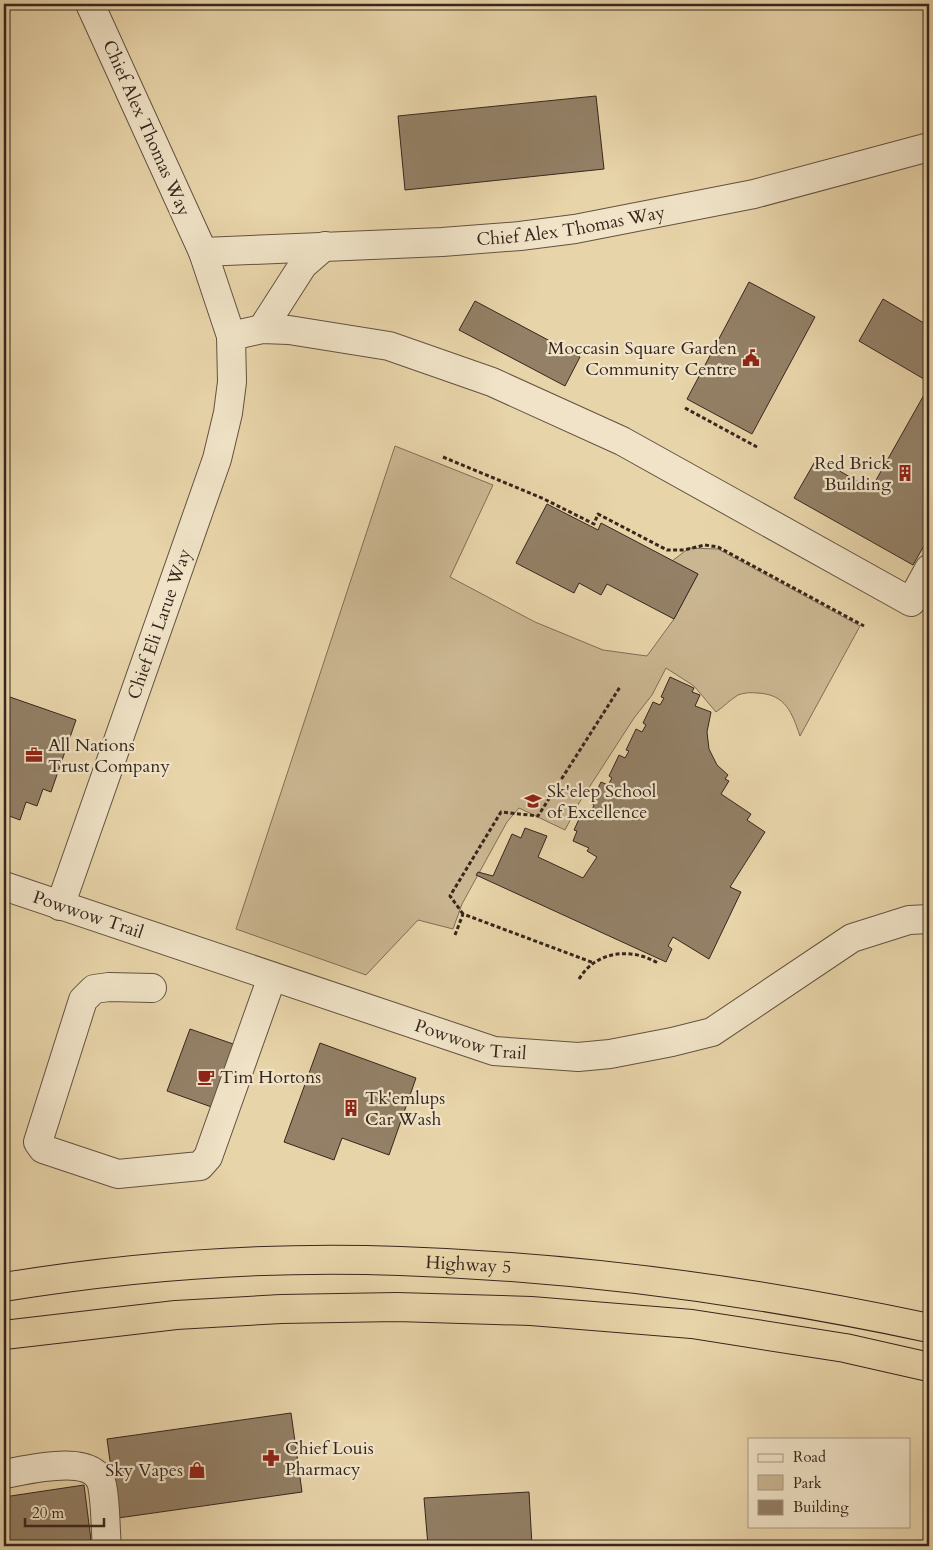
<svg xmlns="http://www.w3.org/2000/svg" width="933" height="1550" viewBox="0 0 933 1550" font-family="Cardo,serif">
	<style>
		.green { fill: #cab691; stroke: #806e58 }
		.building { fill: #938066; stroke: #37261e }
		.lines { fill: none; stroke-linecap: round; stroke-linejoin: round }
		.minor-casing { stroke: #635241; stroke-width: 30 }
		.highway-casing { stroke: #37261e; stroke-width: 30 }
		.path { stroke: #37261e; stroke-width: 3; stroke-dasharray: 4 2.5; stroke-linecap: butt }
		.minor { stroke: #f0e3c7; stroke-width: 28 }
		.highway { stroke: #e8d4a9; stroke-width: 28 }
		.labels { text-anchor: middle; stroke-width: 4.5; stroke-linejoin: round; paint-order: stroke }
		.street-label { font-size: 18px; fill: #37261e; stroke: #f0e3c7 }
		.poi-label { font-size: 18px; fill: #37261e; stroke: #f0e3c7; text-anchor: start }
	</style>
	<rect width="100%" height="100%" fill="#e8d4a9"/>
	<filter id="stains"><feTurbulence type="fractalNoise" baseFrequency=".004" numOctaves="4"/><feColorMatrix values="0 0 0 0 .2 0 0 0 0 .09 0 0 0 0 .02 0 0 0 .5 -.17"/></filter>
	<radialGradient id="worn" r=".72"><stop offset=".6" stop-color="#630" stop-opacity="0"/><stop offset="1" stop-color="#630" stop-opacity=".3"/></radialGradient>
	<path class="green" d="M 395,446 L 493,485 L 450,577 L 535,622 L 603,650 L 647,656 L 674,619 L 698,574 L 672,561 L 689,548 L 718,549 L 860,626 L 800,736 C 792,713 786,694 757,693 C 751,692 743,693 738,695 C 730,700 723,707 716,712 L 694,686 L 666,668 L 652,695 L 634,718 L 579,803 L 565,830 L 519,808 L 507,822 L 462,904 L 453,929 L 418,920 L 366,975 L 236,929 Z"/>
	<path class="building" d="M 596,96 L 604,169 L 405,190 L 398,116 Z
		M 749,282 L 815,317 L 752,434 L 687,399 Z
		M 883,299 L 929,326 L 929,382 L 859,341 Z
		M 475,301 L 580,357 L 565,386 L 459,330 Z
		M 929,386 L 929,537 L 913,565 L 794,498 L 817,458 L 871,489 Z
		M 547,504 L 598,530 L 601,523 L 698,574 L 674,619 L 607,584 L 601,595 L 579,583 L 574,593 L 516,563 Z
		M 670,677 L 694,688 L 692,692 L 700,695 L 695,706 L 711,712 L 707,732 L 709,749 L 717,765 L 728,775 L 725,779 L 729,781 L 721,794 L 751,814 L 747,820 L 765,832 L 730,887 L 741,892 L 709,959 L 673,937 L 668,946 L 672,949 L 666,962 L 476,875 L 478,872 L 493,876 L 512,834 L 521,838 L 525,828 L 547,836 L 538,857 L 583,878 L 597,857 L 587,851 L 589,848 L 573,841 L 577,831 L 574,830 L 584,808 L 591,812 L 594,805 L 591,803 L 601,782 L 608,785 L 612,778 L 609,776 L 619,755 L 625,758 L 629,751 L 626,750 L 636,729 L 642,732 L 646,725 L 643,723 L 653,702 L 660,705 L 664,698 L 661,697 Z
		M 7,696 L 76,720 L 51,792 L 43,789 L 37,806 L 26,802 L 20,820 L 4,814 L 4,705 Z
		M 190,1029 L 239,1046 L 217,1109 L 167,1091 Z
		M 320,1043 L 416,1078 L 389,1155 L 342,1138 L 334,1160 L 284,1142 Z
		M 291,1413 L 302,1492 L 118,1518 L 107,1439 Z
		M 84,1485 L 91,1540 L 48,1546 L 4,1546 L 4,1497 Z
		M 529,1492 L 532,1546 L 428,1546 L 424,1498 Z"/>
	<g class="lines">
		<g class="minor-casing">
			<g id="minor">
				<path id="s1" d="M 203,252 L 442,242 L 520,236 L 575,229 L 754,194 L 929,147"/>
				<path d="M 262,329 L 303,265 L 325,246"/>
				<path d="M 231,336 L 262,329 L 289,330 L 389,346 L 492,382 L 622,441 L 911,602 L 929,569"/>
				<path id="s2" d="M 4,886 L 494,1051 L 578,1057 L 610,1054 L 672,1042 L 712,1032 L 852,938 L 909,920 L 929,919"/>
				<path id="s3" d="M 60,906 L 217,459 L 228,413 L 232,382 L 231,336 L 203,252 L 90,4"/>
				<path d="M 152,988 L 109,987 L 94,989 L 83,1000 L 38,1142 L 43,1149 L 118,1174 L 200,1166 L 208,1157 L 272,977"/>
				<path d="M 4,1474 C 27,1470 95,1452 102,1485 C 106,1504 105,1526 107,1546"/>
			</g>
		</g>
		<g class="highway-casing">
			<g id="highway">
				<path id="s4" d="M 4,1287 C 134,1266 268,1256 400,1261 C 578,1267 756,1291 929,1328"/>
				<path d="M 4,1335 L 176,1315 L 281,1309 L 397,1307 L 531,1311 L 692,1324 L 845,1348 L 929,1367"/>
			</g>
		</g>
		<path class="path" d="M 685,408 L 757,447
			M 443,457 L 544,499 L 594,524 L 598,514 L 667,550 L 684,550 L 705,545 L 718,547 L 864,626
			M 463,914 L 450,896 L 501,812 L 538,816 L 620,687
			M 455,935 L 463,914 L 594,963
			M 579,979 C 596,951 630,947 658,963"/>
		<use href="#minor" class="minor"/>
		<use href="#highway" class="highway"/>
	</g>
	<defs>
		<g id="civic-bare" transform="scale(1.35)"><path d="M-.6-6.5H3V-4.5H.6V-3L4-1V1h2V6H-6V1h2V-1L-.6-3ZM-1.2 2.5V6h2.4V2.5Z" fill="#8f2418" stroke="#f0e3c7" stroke-width="2.5" paint-order="stroke"/></g>
		<g id="building-bare" transform="scale(1.35)"><path d="M-4-6H4V6H1V3H-1V6H-4ZM-2.5-4.3h1.7v1.8h-1.7ZM.8-4.3h1.7v1.8H.8ZM-2.5-1h1.7V.8h-1.7ZM.8-1h1.7V.8H.8Z" fill="#8f2418" stroke="#f0e3c7" stroke-width="2.5" paint-order="stroke"/></g>
		<g id="office-bare" transform="scale(1.35)"><path d="M-6-3h4V-5.5h4V-3h4V5H-6ZM-1-4.5V-3h2v-1.5ZM-6 0V1H6V0Z" fill="#8f2418" stroke="#f0e3c7" stroke-width="2.5" paint-order="stroke"/></g>
		<g id="school-bare" transform="scale(1.35)"><path d="M0-5L7-2L0 1L-7-2ZM-4 1L0 2.5L4 1V4Q0 6-4 4Z" fill="#8f2418" stroke="#f0e3c7" stroke-width="2.5" paint-order="stroke"/></g>
		<g id="cafe-bare" transform="scale(1.35)"><path d="M-5.5-4.5H6V0H3Q3 3.5 0 3.5H-2.5Q-5.5 3.5-5.5 0ZM3-3.2v2h1.7v-2ZM-6 4.5H4V6H-6Z" fill="#8f2418" stroke="#f0e3c7" stroke-width="2.5" paint-order="stroke"/></g>
		<g id="pharmacy-bare" transform="scale(1.35)"><path d="M-2-6h4v4h4v4h-4v4h-4v-4h-4v-4h4Z" fill="#8f2418" stroke="#f0e3c7" stroke-width="2.5" paint-order="stroke"/></g>
		<g id="shop-bare" transform="scale(1.35)"><path d="M-5-2.5h2.3a2.7 3.5 0 0 1 5.4 0H5L5.5 6h-11ZM-1.5-2.5h3a1.5 2.3 0 0 0-3 0Z" fill="#8f2418" stroke="#f0e3c7" stroke-width="2.5" paint-order="stroke"/></g>
	</defs>
	<g fill-rule="evenodd">
		<use href="#civic-bare" x="751" y="358"/>
		<use href="#building-bare" x="905" y="473"/>
		<use href="#office-bare" x="34" y="755"/>
		<use href="#school-bare" x="533" y="801"/>
		<use href="#cafe-bare" x="206" y="1077"/>
		<use href="#building-bare" x="351" y="1108"/>
		<use href="#pharmacy-bare" x="271" y="1458"/>
		<use href="#shop-bare" x="197" y="1470"/>
	</g>
	<g class="labels">
		<g class="street-label">
			<text transform="translate(147 128) rotate(66)" y="6">Chief Alex Thomas Way</text>
			<text dy="6" stroke="none"><textPath href="#s1" startOffset="369">Chief Alex Thomas Way</textPath></text>
			<text dy="6" stroke="none"><textPath href="#s3" startOffset="299">Chief Eli Larue Way</textPath></text>
			<text dy="6" stroke="none"><textPath href="#s2" startOffset="89">Powwow Trail</textPath></text>
			<text dy="6" stroke="none"><textPath href="#s2" startOffset="492">Powwow Trail</textPath></text>
			<text dy="6" stroke="none"><textPath href="#s4" startOffset="466">Highway 5</textPath></text>
		</g>
		<g class="poi-label">
			<text x="737" y="354" text-anchor="end">Moccasin Square Garden<tspan x="737" dy="21">Community Centre</tspan></text>
			<text x="891" y="469" text-anchor="end">Red Brick<tspan x="891" dy="21">Building</tspan></text>
			<text x="48" y="751">All Nations<tspan x="48" dy="21">Trust Company</tspan></text>
			<text x="547" y="797">Sk'elep School<tspan x="547" dy="21">of Excellence</tspan></text>
			<text x="220" y="1083">Tim Hortons</text>
			<text x="365" y="1104">Tk'emlups<tspan x="365" dy="21">Car Wash</tspan></text>
			<text x="285" y="1454">Chief Louis<tspan x="285" dy="21">Pharmacy</tspan></text>
			<text x="183" y="1476" text-anchor="end">Sky Vapes</text>
		</g>
	</g>
	<rect width="933" height="1550" fill="none" stroke="#e8d4a9" stroke-width="20"/>
	<rect x="5" y="5" width="923" height="1540" fill="none" stroke="#37261e" stroke-width="2.5"/>
	<rect x="10" y="10" width="913" height="1530" fill="none" stroke="#37261e"/>
	<rect x="748" y="1438" width="162" height="90" fill="#f0e3c7" stroke="#a69783"/>
	<rect x="758" y="1454" width="25" height="8" fill="#f0e3c7" stroke="#a69783"/>
	<text x="793" y="1462" font-size="15" fill="#37261e">Road</text>
	<rect x="758" y="1475" width="25" height="15" fill="#cab691" stroke="#a69783"/>
	<text x="793" y="1488" font-size="15" fill="#37261e">Park</text>
	<rect x="758" y="1500" width="25" height="15" fill="#938066" stroke="#a69783"/>
	<text x="793" y="1512" font-size="15" fill="#37261e">Building</text>
	<path d="M25 1518v8h79v-8" fill="none" stroke="#37261e" stroke-width="2.5"/>
	<text x="32" y="1518" font-size="15" fill="#37261e" stroke="#f0e3c7" stroke-width="4" paint-order="stroke">20 m</text>
	<rect width="100%" height="100%" filter="url(#stains)"/>
	<rect width="100%" height="100%" fill="url(#worn)"/>
</svg>
